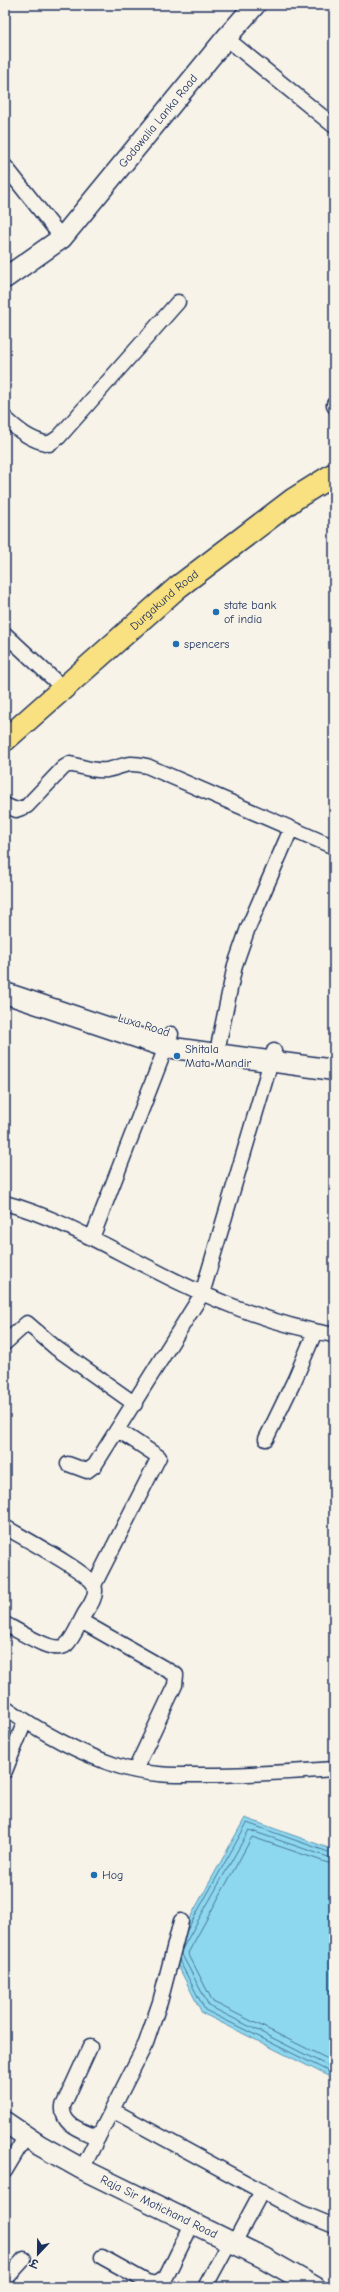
<svg xmlns="http://www.w3.org/2000/svg" width="339" height="2292" viewBox="0 0 339 2292" font-family="'Comic Neue','Playpen Sans Deva',sans-serif">
	<style>
		.water { fill: #8dd8ee; stroke: #5f94b4 }
		.lines { fill: none; stroke-linecap: round; stroke-linejoin: round }
		.shore { stroke: #497398; stroke-width: 1 }
		.street-casing { stroke: #1b2f5e; stroke-width: 17 }
		.secondary-casing { stroke: #1b2f5e; stroke-width: 23 }
		.primary-casing { stroke: #1b2f5e; stroke-width: 25 }
		.street { stroke: #f7f3e8; stroke-width: 14 }
		.secondary { stroke: #f7f3e8; stroke-width: 20 }
		.primary { stroke: #f9e181; stroke-width: 22 }
		.poi-dot { fill: #1f6fb2; stroke: #f7f3e8; stroke-width: 1.5 }
		.labels { text-anchor: middle; stroke-width: 3; stroke-linejoin: round; paint-order: stroke }
		.street-label { font-size: 12px; fill: #1b2f5e; stroke: #f7f3e8 }
		.poi-label { font-size: 12px; fill: #1b2f5e; stroke: #f7f3e8; text-anchor: start }
	</style>
	<rect width="100%" height="100%" fill="#f7f3e8"/>
	<filter id="ink" filterUnits="userSpaceOnUse"><feTurbulence type="fractalNoise" baseFrequency=".025" numOctaves="2"/><feDisplacementMap in="SourceGraphic" scale="8" xChannelSelector="R" yChannelSelector="G"/><feConvolveMatrix kernelMatrix="1 2 1 2 8 2 1 2 1" color-interpolation-filters="sRGB"/></filter>
	<g filter="url(#ink)">
		<path class="water" d="M 245,1818 L 334,1850 L 334,2079 L 202,2013 L 171,1952 Z"/>
		<g class="lines">
			<path class="shore" d="M 334,1865 L 252,1837 L 188,1953 L 213,2002 L 334,2062
				M 186,1932 L 247,1823 L 334,1854
				M 181,1951 L 249,1830 L 334,1859
				M 181,1953 L 209,2006 L 334,2069
				M 179,1960 L 205,2010 L 334,2074"/>
			<g class="street-casing">
				<path id="street" d="M 226,38 L 334,126
					M 5,166 L 62,238
					M 334,404 L 334,406
					M 5,418 C 19,431 30,440 49,444 L 59,437 L 178,302
					M 5,634 L 63,688
					M 5,805 L 16,810 L 27,806 L 63,768 L 69,764 C 81,766 94,772 107,770 C 127,766 124,761 147,766 L 334,847
					M 219,1042 L 235,965 L 248,928 L 291,829
					M 5,1203 C 57,1217 104,1245 152,1269 C 210,1299 269,1324 334,1335
					M 92,1238 L 171,1034
					M 5,1343 L 27,1323 L 56,1348 L 135,1404
					M 266,1439 L 295,1379 L 315,1332
					M 68,1464 L 87,1471 L 95,1465 L 202,1294 L 274,1051
					M 5,1527 C 20,1536 89,1573 94,1585 C 98,1595 90,1606 85,1613 C 79,1623 74,1638 66,1645 C 53,1655 18,1630 5,1624
					M 94,1585 L 159,1457 L 118,1430
					M 81,1621 L 176,1675 L 175,1685 L 135,1770
					M 5,1707 C 39,1731 79,1753 118,1766 C 150,1777 185,1775 218,1775 C 257,1774 295,1772 334,1769
					M 5,1771 L 25,1721
					M 90,2047 L 63,2106 C 61,2126 82,2130 98,2138
					M 112,2110 L 300,2212 L 334,2226
					M 82,2169 L 146,2043 L 160,2002 L 181,1921
					M 5,2171 L 26,2136
					M 234,2243 L 262,2191
					M 102,2257 L 147,2282 L 157,2284 L 166,2277 L 193,2222
					M 5,2280 L 24,2259
					M 205,2287 L 230,2241"/>
			</g>
			<g class="secondary-casing">
				<g id="secondary">
					<path id="s1" d="M 5,278 L 62,238 L 226,38 L 255,5"/>
					<path d="M 5,993 L 166,1047 L 334,1070"/>
					<path id="s2" d="M 5,2122 L 39,2145 L 82,2169 L 264,2258 L 315,2287"/>
				</g>
			</g>
			<g class="primary-casing">
				<g id="primary">
					<path id="s3" d="M 5,740 L 178,587 L 294,499 L 334,474"/>
				</g>
			</g>
			<use href="#street" class="street"/>
			<use href="#secondary" class="secondary"/>
			<use href="#primary" class="primary"/>
		</g>
	</g>
	<g class="poi-dot">
		<circle cx="216" cy="612" r="4"/>
		<circle cx="176" cy="644" r="4"/>
		<circle cx="177" cy="1056" r="4"/>
		<circle cx="94" cy="1875" r="4"/>
	</g>
	<g class="labels">
		<g class="street-label">
			<text dy="4" stroke="none"><textPath href="#s1" startOffset="221">Godowalia Lanka Road</textPath></text>
			<text dy="4" stroke="none"><textPath href="#s3" startOffset="212">Durgakund Road</textPath></text>
			<text transform="translate(144 1025) rotate(17)" y="4">Luxa Road</text>
			<text dy="4" stroke="none"><textPath href="#s2" startOffset="176">Raja Sir Motichand Road</textPath></text>
		</g>
		<g class="poi-label">
			<text x="224" y="609">state bank<tspan x="224" dy="14">of india</tspan></text>
			<text x="184" y="648">spencers</text>
			<text x="185" y="1053">Shitala<tspan x="185" dy="14">Mata Mandir</tspan></text>
			<text x="102" y="1879">Hog</text>
		</g>
	</g>
	<rect width="339" height="2292" fill="none" stroke="#f7f3e8" stroke-width="20"/>
	<rect x="10" y="10" width="319" height="2272" fill="none" stroke="#1b2f5e" stroke-width="1.5" filter="url(#ink)"/>
	<g transform="translate(38 2254) rotate(202)" stroke="#f7f3e8" stroke-width="3" paint-order="stroke">
	<path d="M0-3L7 15L0 10L-7 15Z" fill="#1b2f5e"/>
	<text y="-6" font-size="11" font-weight="bold" text-anchor="middle" fill="#1b2f5e">उ</text>
	</g>
</svg>
